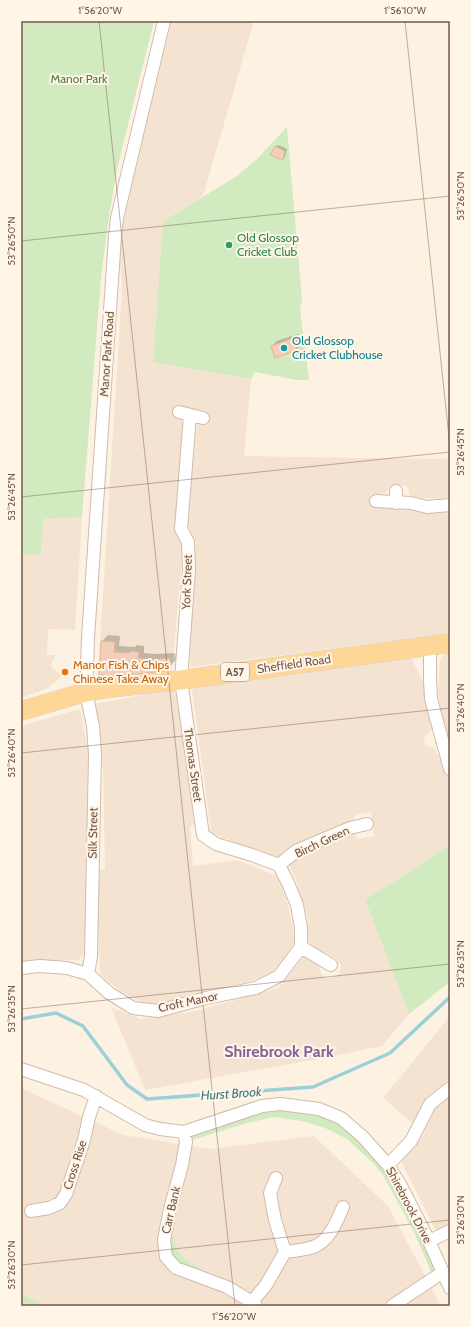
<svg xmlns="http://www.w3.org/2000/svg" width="471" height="1327" viewBox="0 0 471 1327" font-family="Cabin,sans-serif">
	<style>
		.residential { fill: #f4e3d0 }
		.green { fill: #d2eac0 }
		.shadow { fill: #0003 }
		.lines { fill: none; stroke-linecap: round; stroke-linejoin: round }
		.stream { stroke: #9cd0d8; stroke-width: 3.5 }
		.building { fill: #f3cfb9; stroke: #e6b599 }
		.street-casing { stroke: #d0bbab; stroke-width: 14 }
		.primary-casing { stroke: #dbd3cf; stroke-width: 20 }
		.street { stroke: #fff; stroke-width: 12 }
		.primary { stroke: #fdd698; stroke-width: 19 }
		.ticks { fill: none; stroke: #755748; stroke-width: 1; stroke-opacity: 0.45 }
		.leisure-dot { fill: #2e9e5b; stroke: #fff6e8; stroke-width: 1.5 }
		.culture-dot { fill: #0f9aa8; stroke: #fff6e8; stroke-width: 1.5 }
		.food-dot { fill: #e8710a; stroke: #fff6e8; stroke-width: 1.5 }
		.labels { text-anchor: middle; stroke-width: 4; stroke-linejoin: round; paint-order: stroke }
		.shield { fill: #fff6e8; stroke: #9e8778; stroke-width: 1 }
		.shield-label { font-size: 11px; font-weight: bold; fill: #755748 }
		.park-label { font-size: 12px; fill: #527b40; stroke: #fff6e8 }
		.leisure-label { font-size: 12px; fill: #27864d; stroke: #fff6e8; text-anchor: start }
		.culture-label { font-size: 12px; fill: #0d838f; stroke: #fff6e8; text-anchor: start }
		.street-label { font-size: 12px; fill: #755748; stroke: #fff6e8 }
		.food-label { font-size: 12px; fill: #c56008; stroke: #fff6e8; text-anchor: start }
		.water-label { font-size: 13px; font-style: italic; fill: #3e7882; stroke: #fff6e8 }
		.district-label { font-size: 16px; font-weight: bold; fill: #856398; stroke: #fff6e8 }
		.neatline { fill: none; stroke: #755748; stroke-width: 1.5 }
		.ticks-label { font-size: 10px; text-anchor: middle; fill: #755748 }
	</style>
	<rect width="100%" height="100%" fill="#fdf2e2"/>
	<path class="residential" d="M 165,21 L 254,21 L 203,196 L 163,221 L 153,361 L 251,379 L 244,456 L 443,459 L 450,457 L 450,497 L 433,499 L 410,496 L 407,486 L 391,485 L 388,491 L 383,494 L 370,495 L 371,507 L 424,511 L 450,510 L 450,633 L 190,667 L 191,627 L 196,543 L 188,525 L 188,512 L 197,425 L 205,422 L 206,411 L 179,407 L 184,419 L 181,539 L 183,548 L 172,670 L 134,676 L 98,675 L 122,288 L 118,230 Z
		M 82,517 L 75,630 L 48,629 L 47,655 L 55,655 L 51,666 L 62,676 L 48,688 L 21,698 L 21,554 L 41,554 L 43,519 Z
		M 447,652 L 450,652 L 450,751 L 441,711 L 438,692 L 440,660 Z
		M 410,656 L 424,683 L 426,702 L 432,730 L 423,738 L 426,746 L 434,748 L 450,778 L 450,847 L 449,846 L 365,900 L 409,1014 L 382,1046 L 329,1057 L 145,1090 L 111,1007 L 140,1019 L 190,1012 L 252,996 L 278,988 L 304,956 L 316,961 L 324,978 L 332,978 L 339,974 L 341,966 L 337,959 L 326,953 L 313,950 L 309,946 L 308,920 L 295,877 L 288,864 L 296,858 L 353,831 L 358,839 L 374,836 L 371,812 L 357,814 L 351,822 L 275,858 L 214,834 L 211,831 L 192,690 L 194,688 Z
		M 171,690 L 177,692 L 186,755 L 194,825 L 190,827 L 193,866 L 237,860 L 277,876 L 288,904 L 295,941 L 286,957 L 273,971 L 253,981 L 191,994 L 164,1004 L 148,1005 L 125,994 L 110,983 L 100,974 L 96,870 L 105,869 L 103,769 L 94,704 Z
		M 80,709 L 88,751 L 86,953 L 78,960 L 49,960 L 21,962 L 21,726 Z
		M 450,1016 L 450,1078 L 427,1097 L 412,1123 L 383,1098 Z
		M 21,1088 L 123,1135 L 210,1149 L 314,1136 L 388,1206 L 441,1306 L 46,1306 L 21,1293 Z
		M 450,1097 L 450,1224 L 438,1231 L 435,1229 L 400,1159 L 422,1137 L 435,1109 Z"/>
	<path class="green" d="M 21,21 L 154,21 L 117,169 L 109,216 L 101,278 L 82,517 L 43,519 L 41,554 L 21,554 Z
		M 287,127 L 302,300 L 300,309 L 309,380 L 297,380 L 255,372 L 251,379 L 153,362 L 163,221 L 237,176 L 257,159 Z
		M 449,846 L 450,982 L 409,1014 L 365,900 Z
		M 262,1106 L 319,1109 L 378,1152 L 443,1272 L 434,1279 L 415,1234 L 383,1175 L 373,1163 L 347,1139 L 325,1128 L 302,1121 L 274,1117 L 247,1123 L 186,1142 L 194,1130 Z
		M 166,1229 L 174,1237 C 176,1258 192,1263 207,1273 L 208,1280 L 166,1257 Z
		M 21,1293 L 46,1306 L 47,1306 L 21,1306 Z"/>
	<path class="shadow" d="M 278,145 L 287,149 L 285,157 L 283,159 L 276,147 Z
		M 298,334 L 301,344 L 297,349 L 272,346 L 277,341 Z
		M 108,635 L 120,636 L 119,646 L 135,647 L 137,645 L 144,646 L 144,653 L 156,654 L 175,653 L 176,660 L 166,670 L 100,674 L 102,641 Z"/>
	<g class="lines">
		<path class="stream" d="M 21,1019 L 56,1013 L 83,1026 L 127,1085 L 147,1099 L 313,1087 L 390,1053 L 450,997"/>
	</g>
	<path class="building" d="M 275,146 L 285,151 L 283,160 L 270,155 Z
		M 293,338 L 297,350 L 275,358 L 271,346 Z
		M 101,641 L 115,642 L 114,652 L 129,653 L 130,651 L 139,652 L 138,658 L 149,660 L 170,658 L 170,667 L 166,668 L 166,671 L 118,676 L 99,675 Z"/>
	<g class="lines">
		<g class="street-casing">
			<path id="street" d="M 179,412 L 203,418
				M 376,501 L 411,503 L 427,507 L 450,505
				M 396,503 L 396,491
				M 430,646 L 430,680 L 431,699 L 450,769
				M 279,865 L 296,851 L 350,828 L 367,824
				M 301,947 L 331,965
				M 21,968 L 40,966 L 67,968 L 88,974 L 109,993 L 133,1008 L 158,1011 L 206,998 L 256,988 L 279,976 L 301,947 L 301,928 L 297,905 L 288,883 L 279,865 L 252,855 L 216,844 L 203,835 L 181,680 L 189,569 L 188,542 L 181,529 L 190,415
				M 88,974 L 91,956 L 95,754 L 93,726 L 86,692 L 88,638 L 115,236 L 117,218 L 164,21
				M 21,1069 L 84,1090 L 145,1125 L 160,1129 L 184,1132 L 262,1106 L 280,1104 L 319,1109 L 341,1118 L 362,1136 L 388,1165 L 401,1186 L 429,1241 L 450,1288
				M 184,1132 L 186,1142 L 182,1165 L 170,1209 L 164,1240 L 166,1257 L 176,1268 L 227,1287 L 252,1302 L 256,1306
				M 388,1165 L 411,1141 L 430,1104 L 450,1088
				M 276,1178 L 270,1193 L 275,1220 L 285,1252
				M 31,1211 L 49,1208 L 60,1203 L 66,1194 L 84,1140 L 89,1117 L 96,1096
				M 429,1241 L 450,1231
				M 252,1302 L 266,1285 L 285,1252 C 294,1251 304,1250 313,1247 C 329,1242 337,1221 343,1207
				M 392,1306 L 443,1272"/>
		</g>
		<g class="primary-casing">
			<path id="primary" d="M 21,711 L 86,692 L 109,688 L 181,680 L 450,643"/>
		</g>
		<use href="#street" class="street"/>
		<use href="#primary" class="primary"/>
	</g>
	<path class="ticks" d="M 99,21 L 235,1306M 405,21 L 450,447M 21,241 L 450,196M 21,497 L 450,452M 21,753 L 450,708M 21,1009 L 450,964M 21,1265 L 450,1220"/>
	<circle class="leisure-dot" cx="229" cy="245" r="4"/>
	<circle class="culture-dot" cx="284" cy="348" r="4"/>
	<circle class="food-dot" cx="65" cy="672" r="4"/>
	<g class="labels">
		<rect class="shield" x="221" y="663" width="28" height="18" rx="3"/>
		<g class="shield-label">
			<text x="235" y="676">A57</text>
		</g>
		<g class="park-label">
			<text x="79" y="83">Manor Park</text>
		</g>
		<g class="leisure-label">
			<text x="237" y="242">Old Glossop<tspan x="237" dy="14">Cricket Club</tspan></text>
		</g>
		<g class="culture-label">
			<text x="292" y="345">Old Glossop<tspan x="292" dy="14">Cricket Clubhouse</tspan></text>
		</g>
		<g class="street-label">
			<text transform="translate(107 354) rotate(-86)" y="4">Manor Park Road</text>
			<text transform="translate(187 582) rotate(-88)" y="4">York Street</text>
			<text transform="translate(294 664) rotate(-8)" y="4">Sheffield Road</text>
			<text transform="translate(193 765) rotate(82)" y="4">Thomas Street</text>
			<text transform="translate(93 833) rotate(-89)" y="4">Silk Street</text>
			<text transform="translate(322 842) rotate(-25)" y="4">Birch Green</text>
			<text transform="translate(188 1002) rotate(-12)" y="4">Croft Manor</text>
			<text transform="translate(75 1165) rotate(-72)" y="4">Cross Rise</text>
			<text transform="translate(409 1205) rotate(62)" y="4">Shirebrook Drive</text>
			<text transform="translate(171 1210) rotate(-77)" y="4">Carr Bank</text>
		</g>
		<g class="food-label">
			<text x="73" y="669">Manor Fish &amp; Chips<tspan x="73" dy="14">Chinese Take Away</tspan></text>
		</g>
		<g class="water-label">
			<text transform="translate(231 1093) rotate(-4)" y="5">Hurst Brook</text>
		</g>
		<g class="district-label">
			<text x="279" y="1057">Shirebrook Park</text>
		</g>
	</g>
	<rect width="471" height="1327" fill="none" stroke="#fff6e8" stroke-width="44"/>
	<rect x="22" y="22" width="427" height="1283" class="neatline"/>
	<g class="ticks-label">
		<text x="100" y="14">1°56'20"W</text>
		<text x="405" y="14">1°56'10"W</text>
		<text transform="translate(460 196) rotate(-90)" y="4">53°26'50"N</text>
		<text transform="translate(11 241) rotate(-90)" y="4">53°26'50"N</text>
		<text transform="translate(460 452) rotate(-90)" y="4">53°26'45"N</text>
		<text transform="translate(11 497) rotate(-90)" y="4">53°26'45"N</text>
		<text transform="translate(460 708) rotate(-90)" y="4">53°26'40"N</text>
		<text transform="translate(11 753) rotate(-90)" y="4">53°26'40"N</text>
		<text transform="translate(460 964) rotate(-90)" y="4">53°26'35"N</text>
		<text transform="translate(11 1009) rotate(-90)" y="4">53°26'35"N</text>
		<text transform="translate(460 1220) rotate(-90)" y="4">53°26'30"N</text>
		<text transform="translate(11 1265) rotate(-90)" y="4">53°26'30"N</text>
		<text x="234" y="1320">1°56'20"W</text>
	</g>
</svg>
